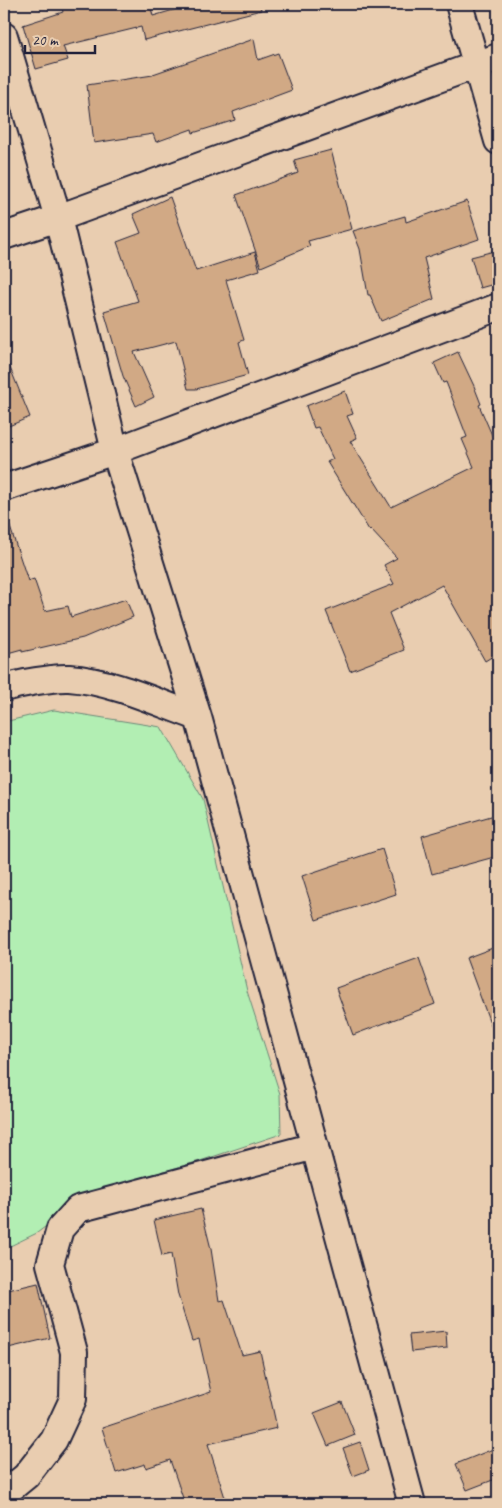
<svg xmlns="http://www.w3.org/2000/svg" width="502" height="1508" viewBox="0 0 502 1508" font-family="Caveat,sans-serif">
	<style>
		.green { fill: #b2eeb3; stroke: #6a8877 }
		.building { fill: #d1a985; stroke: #22223b }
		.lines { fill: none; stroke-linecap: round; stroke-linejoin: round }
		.minor-casing { stroke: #22223b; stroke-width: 30 }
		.minor { stroke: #e9cdb0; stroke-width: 26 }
	</style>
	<rect width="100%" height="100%" fill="#e9cdb0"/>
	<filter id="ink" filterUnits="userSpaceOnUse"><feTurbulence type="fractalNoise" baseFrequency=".02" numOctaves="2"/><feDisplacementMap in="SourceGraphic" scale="10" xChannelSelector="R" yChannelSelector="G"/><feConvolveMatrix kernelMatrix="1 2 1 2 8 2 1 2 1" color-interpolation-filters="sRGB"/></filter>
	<g filter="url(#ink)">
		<path class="green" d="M 54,710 L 161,727 L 203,799 L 247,991 L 280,1094 L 281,1134 L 200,1161 L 91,1192 L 37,1233 L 4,1249 L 4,722 Z"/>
		<path class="building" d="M 61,4 L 150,4 L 153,16 L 194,4 L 260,4 L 261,10 L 144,40 L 141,27 L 63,46 L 68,60 L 36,69 L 23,25 L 63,12 Z
			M 254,39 L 258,60 L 278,53 L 292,90 L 233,112 L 235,120 L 193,133 L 192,129 L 156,142 L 153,134 L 94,143 L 87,85 L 153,75 L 153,74 Z
			M 331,150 L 352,229 L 308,241 L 310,246 L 261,267 L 236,195 L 298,173 L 294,160 Z
			M 170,197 L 196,271 L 255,252 L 260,270 L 226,280 L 244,340 L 239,342 L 248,375 L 196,389 L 188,389 L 176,341 L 134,352 L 154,397 L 136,406 L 123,376 L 104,311 L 138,301 L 117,242 L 141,233 L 133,214 Z
			M 467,201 L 479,239 L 424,258 L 434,299 L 381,321 L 370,295 L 368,295 L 360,249 L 353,231 L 405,216 L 406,222 Z
			M 498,250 L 498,283 L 480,288 L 471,257 Z
			M 458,352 L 474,386 L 481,404 L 479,405 L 498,449 L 498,653 L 485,661 L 442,585 L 389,613 L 404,650 L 350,671 L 326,611 L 394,584 L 384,565 L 397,558 L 370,529 L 369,530 L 327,462 L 333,459 L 318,427 L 314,428 L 306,406 L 345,391 L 353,414 L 347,416 L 357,438 L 350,441 L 391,507 L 474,467 L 462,439 L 467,437 L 446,382 L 443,383 L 434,363 Z
			M 4,353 L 30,417 L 4,428 Z
			M 4,518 L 7,518 L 28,581 L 34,579 L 45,611 L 68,606 L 71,617 L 126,599 L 133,617 L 83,638 L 22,652 L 22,649 L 4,654 Z
			M 498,814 L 498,856 L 432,874 L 422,836 Z
			M 382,849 L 396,894 L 316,920 L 302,876 Z
			M 498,946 L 498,1039 L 496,1039 L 466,958 Z
			M 419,958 L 435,1004 L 353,1035 L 336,988 Z
			M 201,1209 L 211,1249 L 219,1301 L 224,1300 L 242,1355 L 260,1351 L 277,1428 L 208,1444 L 227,1504 L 185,1504 L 170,1460 L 146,1468 L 145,1464 L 116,1473 L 102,1428 L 211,1392 L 199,1339 L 192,1341 L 178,1295 L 171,1254 L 162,1256 L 154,1220 Z
			M 38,1283 L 50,1338 L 4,1349 L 4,1291 Z
			M 446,1331 L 447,1348 L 411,1352 L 409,1335 Z
			M 342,1402 L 355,1435 L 328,1446 L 314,1413 Z
			M 360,1442 L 369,1470 L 353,1476 L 343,1448 Z
			M 498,1447 L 498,1478 L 467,1490 L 456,1464 Z"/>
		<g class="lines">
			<g class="minor-casing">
				<path id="minor" d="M 459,4 L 498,141
					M 4,36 L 58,218 L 115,451 L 198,717 L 412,1504
					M 4,236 L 58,218 L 498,57
					M 4,488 L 115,451 L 498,307
					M 4,688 C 17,684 55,677 69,678 C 112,681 158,703 198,717
					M 4,1494 L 26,1476 L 54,1440 L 73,1399 L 74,1352 L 50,1264 L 60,1229 L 78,1209 L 315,1146"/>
			</g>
			<use href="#minor" class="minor"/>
		</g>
	</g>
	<rect width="502" height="1508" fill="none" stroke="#e9cdb0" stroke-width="20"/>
	<rect x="10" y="10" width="482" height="1488" fill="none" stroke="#22223b" stroke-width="2" filter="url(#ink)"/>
	<path d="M25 45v8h70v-8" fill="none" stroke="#22223b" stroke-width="2.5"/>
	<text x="32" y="45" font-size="15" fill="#22223b" stroke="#e9cdb0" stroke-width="4" paint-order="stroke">20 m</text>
</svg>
